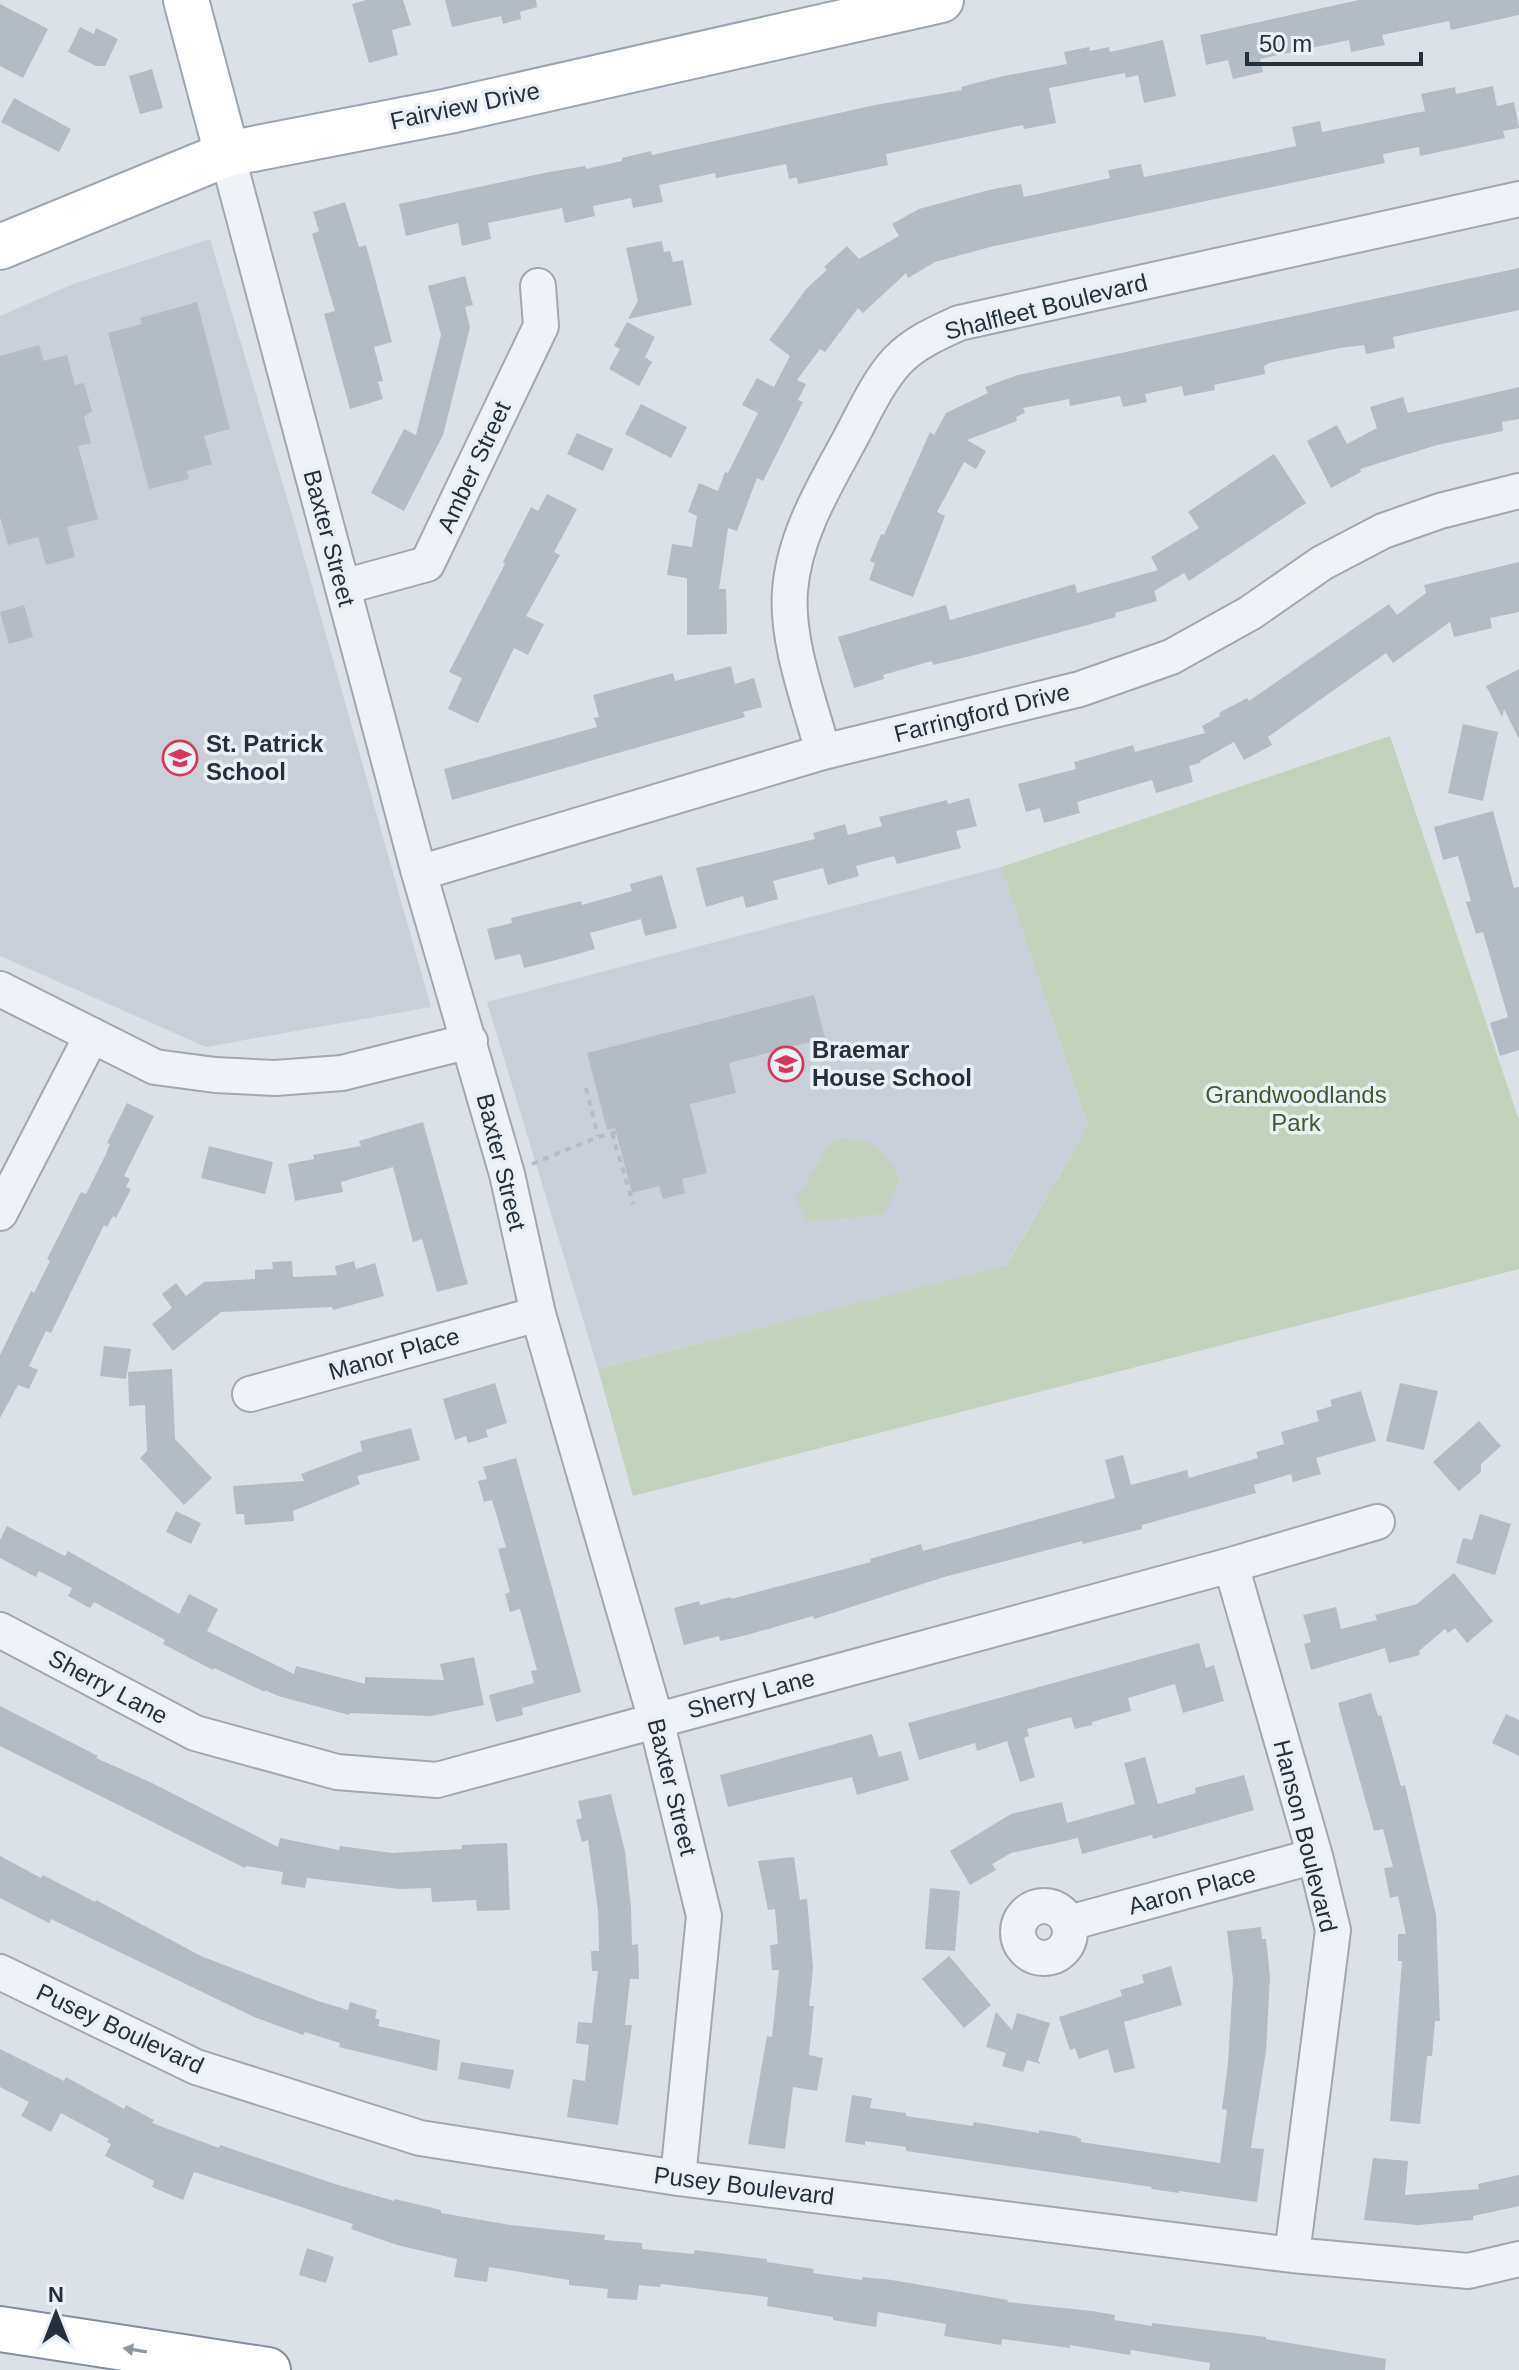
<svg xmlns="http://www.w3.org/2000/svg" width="1519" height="2370" viewBox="0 0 1519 2370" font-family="Helvetica,sans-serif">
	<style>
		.built { fill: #cad0da }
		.green { fill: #c3d2bd }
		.building { fill: #b3bbc5 }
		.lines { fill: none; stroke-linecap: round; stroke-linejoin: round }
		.minor-casing { stroke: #a1a8b2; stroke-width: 38 }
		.major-casing { stroke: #9ba6b4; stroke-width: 48 }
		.highway-casing { stroke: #828f9f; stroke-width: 48 }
		.path { stroke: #b6bcc3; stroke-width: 4; stroke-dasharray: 6 6; stroke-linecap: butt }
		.minor { stroke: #eff2f6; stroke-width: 34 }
		.major { stroke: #fff; stroke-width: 44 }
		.highway { stroke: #fff; stroke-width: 44 }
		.oneway { fill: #92989f }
		.labels { text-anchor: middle; stroke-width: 7; stroke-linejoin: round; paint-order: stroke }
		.street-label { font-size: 24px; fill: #25303f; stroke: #ebf0f5 }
		.poi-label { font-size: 24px; font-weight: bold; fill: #25303f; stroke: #ebf0f5; text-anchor: start }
		.park-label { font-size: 24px; fill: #3c5c31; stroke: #ebf0f5 }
	</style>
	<rect width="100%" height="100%" fill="#dce1e8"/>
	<path class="built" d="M 210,239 L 295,525 L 431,1007 L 206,1047 L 0,956 L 0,316 L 73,284 Z
		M 1001,867 L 1088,1126 L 1006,1266 L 598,1369 L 487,1002 Z"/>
	<path class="green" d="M 1390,736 L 1519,1120 L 1519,1269 L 633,1496 L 598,1369 L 1007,1265 L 1088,1126 L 1001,867 Z
		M 835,1138 C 876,1139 879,1144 900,1179 L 885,1214 L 807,1222 L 796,1198 Z"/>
	<path class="building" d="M 366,0 L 403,0 L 411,25 L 392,30 L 398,55 L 369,63 L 352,4 Z
		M 445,0 L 536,0 L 537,7 L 520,12 L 521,19 L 503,24 L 501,16 L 452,27 Z
		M 1359,0 L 1519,0 L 1519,15 L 1451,30 L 1449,21 L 1382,35 L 1385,45 L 1351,52 L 1349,40 L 1260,59 L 1263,72 L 1233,79 L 1228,60 L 1206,65 L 1200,35 Z
		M 0,4 L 48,29 L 23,78 L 0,66 Z
		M 80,27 L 94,34 L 96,28 L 118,39 L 105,66 L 96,66 L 68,52 Z
		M 1163,40 L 1176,96 L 1144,103 L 1138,75 L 1126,78 L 1125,73 L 1049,88 L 1056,123 L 1024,129 L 1023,125 L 886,154 L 888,165 L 855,172 L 798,184 L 797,177 L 789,179 L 786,164 L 716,178 L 715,173 L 659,185 L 663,202 L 633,208 L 631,198 L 593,206 L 595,216 L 565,223 L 562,208 L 488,223 L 491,239 L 462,246 L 458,223 L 406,236 L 399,204 L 549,172 L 585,166 L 586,169 L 622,161 L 622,158 L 651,151 L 652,155 L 875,105 L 962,90 L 961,87 L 999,77 L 1067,64 L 1064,52 L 1089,47 L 1090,51 L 1109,47 L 1110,52 Z
		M 152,69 L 163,108 L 140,114 L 129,76 Z
		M 1493,86 L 1497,106 L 1514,102 L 1519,128 L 1503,131 L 1505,138 L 1420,156 L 1419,147 L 1383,154 L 1385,163 L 994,246 L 935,262 L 908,278 L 906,273 L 863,313 L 858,308 L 825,352 L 820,349 L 797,380 L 806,384 L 798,400 L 803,402 L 763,481 L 757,478 L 737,531 L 728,528 L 719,589 L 726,589 L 727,634 L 687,635 L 687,578 L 667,575 L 672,544 L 692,547 L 697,516 L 688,512 L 699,483 L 718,491 L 725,472 L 728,473 L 758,413 L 742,405 L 757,378 L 774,387 L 790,356 L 769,340 L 807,288 L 827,270 L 824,267 L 847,246 L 859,259 L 899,236 L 892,224 L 919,209 L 989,190 L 1021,184 L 1024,197 L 1110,178 L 1108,170 L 1141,164 L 1144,177 L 1254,155 L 1296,146 L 1292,127 L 1320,121 L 1322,132 L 1425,111 L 1421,94 L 1455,87 L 1456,94 Z
		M 14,98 L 71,129 L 59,152 L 1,122 Z
		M 345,202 L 359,247 L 366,245 L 392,342 L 374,347 L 383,381 L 378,382 L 383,399 L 350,409 L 324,314 L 335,311 L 312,234 L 319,231 L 313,212 Z
		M 662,241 L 664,252 L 670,251 L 673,262 L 683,260 L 692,305 L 628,319 L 638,301 L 626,248 Z
		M 1519,268 L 1519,310 L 1393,337 L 1395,348 L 1366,354 L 1364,345 L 1340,348 L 1269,363 L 1264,366 L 1265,374 L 1214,385 L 1215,390 L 1184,396 L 1182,386 L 1145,394 L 1147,402 L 1123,407 L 1120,396 L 1070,406 L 1069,399 L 1023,408 L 1025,413 L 1016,417 L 1017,421 L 967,440 L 986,451 L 976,469 L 964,462 L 937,512 L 945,516 L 913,597 L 869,580 L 875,563 L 870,561 L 881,534 L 884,535 L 930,432 L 934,435 L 946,413 L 988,393 L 985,387 L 1018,375 Z
		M 465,276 L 473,305 L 465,307 L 470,327 L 443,435 L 404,511 L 371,493 L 404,429 L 416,435 L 441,335 L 428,286 Z
		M 197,302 L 230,429 L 204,436 L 212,464 L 187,471 L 189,479 L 149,489 L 108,333 L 142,324 L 140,318 Z
		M 627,322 L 655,337 L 645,357 L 652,362 L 639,386 L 609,369 L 620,349 L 614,346 Z
		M 39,345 L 44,361 L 67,355 L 75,385 L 84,383 L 92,411 L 84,417 L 91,443 L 78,446 L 98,519 L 67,527 L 75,557 L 46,565 L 38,537 L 8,545 L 0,517 L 0,356 Z
		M 1519,387 L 1519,419 L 1502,422 L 1503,431 L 1437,445 L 1360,469 L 1361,472 L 1331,488 L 1307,441 L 1337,425 L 1347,444 L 1377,428 L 1370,407 L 1403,397 L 1408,413 Z
		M 641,404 L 687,427 L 671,458 L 625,434 Z
		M 577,433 L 613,449 L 603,471 L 567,454 Z
		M 1274,454 L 1306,503 L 1189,581 L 1184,573 L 1154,591 L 1157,601 L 1115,613 L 1116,617 L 1091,624 L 975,655 L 933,665 L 932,661 L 883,675 L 884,679 L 854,688 L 838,637 L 946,605 L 950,620 L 1075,584 L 1077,593 L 1158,570 L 1151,557 L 1199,528 L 1188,512 Z
		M 547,494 L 577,509 L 554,552 L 560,555 L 526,616 L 544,624 L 528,655 L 514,648 L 478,723 L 448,709 L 462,678 L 449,672 L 505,564 L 503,562 L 531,507 L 538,511 Z
		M 1519,562 L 1519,612 L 1490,618 L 1492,628 L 1454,637 L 1450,622 L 1393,663 L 1386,653 L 1268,737 L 1272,745 L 1244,760 L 1234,742 L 1200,761 L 1200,763 L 1189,766 L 1193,782 L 1156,793 L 1152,780 L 1077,802 L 1080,813 L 1044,823 L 1040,808 L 1026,812 L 1018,784 L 1076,769 L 1074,762 L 1133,745 L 1135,752 L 1205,733 L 1202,726 L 1220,716 L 1219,713 L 1247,698 L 1249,701 L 1389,604 L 1397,615 L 1426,593 L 1424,585 Z
		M 24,605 L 33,637 L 9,644 L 0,612 Z
		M 731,666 L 735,684 L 754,678 L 762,707 L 743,712 L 745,717 L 452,800 L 444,769 L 597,727 L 594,718 L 599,717 L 593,695 L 673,673 L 675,681 Z
		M 1519,669 L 1519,739 L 1504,709 L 1502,717 L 1486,686 Z
		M 1463,724 L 1498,732 L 1483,801 L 1448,793 Z
		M 969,798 L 977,826 L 956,831 L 961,848 L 897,864 L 894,856 L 856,866 L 859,876 L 828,885 L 823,868 L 773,881 L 778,899 L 746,908 L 743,896 L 706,907 L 696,868 L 815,839 L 813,833 L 845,824 L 848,835 L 882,826 L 879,817 L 947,800 L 948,804 Z
		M 1493,811 L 1514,888 L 1519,887 L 1519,1050 L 1500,1056 L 1490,1023 L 1508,1017 L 1483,932 L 1476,934 L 1466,902 L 1471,901 L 1458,856 L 1443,860 L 1434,827 Z
		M 662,875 L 677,928 L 645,936 L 641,919 L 590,933 L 595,949 L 556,960 L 524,968 L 520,954 L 495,960 L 487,929 L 512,923 L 511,918 L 581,901 L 582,905 L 632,891 L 630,884 Z
		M 814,995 L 825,1038 L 729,1063 L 736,1093 L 690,1104 L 707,1173 L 682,1179 L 685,1193 L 663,1199 L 659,1186 L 632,1193 L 615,1128 L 607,1130 L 587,1053 Z
		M 127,1103 L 154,1116 L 124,1176 L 130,1179 L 126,1187 L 131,1189 L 116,1218 L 113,1216 L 107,1227 L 104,1225 L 51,1333 L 46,1331 L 29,1366 L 38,1370 L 29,1389 L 18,1385 L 0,1418 L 0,1355 L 31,1291 L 34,1293 L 50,1261 L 47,1259 L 81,1192 L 86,1194 L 105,1156 L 110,1144 L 107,1143 Z
		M 423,1122 L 468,1284 L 437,1292 L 422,1239 L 413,1242 L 393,1167 L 341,1182 L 343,1192 L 295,1201 L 288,1164 L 314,1159 L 313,1155 L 361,1146 L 359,1141 Z
		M 209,1146 L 273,1162 L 265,1194 L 201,1178 Z
		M 292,1261 L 293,1277 L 337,1275 L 335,1266 L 354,1261 L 356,1269 L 375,1263 L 384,1296 L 333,1310 L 332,1307 L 221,1312 L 173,1351 L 152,1324 L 172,1308 L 162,1294 L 176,1283 L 186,1296 L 204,1282 L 255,1279 L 255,1270 L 273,1269 L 272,1262 Z
		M 104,1346 L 131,1349 L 126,1379 L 100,1376 Z
		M 172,1369 L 175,1439 L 212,1478 L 184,1505 L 140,1458 L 147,1451 L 145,1405 L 129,1406 L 128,1372 Z
		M 495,1383 L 507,1423 L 486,1430 L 488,1437 L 468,1443 L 466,1436 L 455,1440 L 443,1399 Z
		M 1400,1383 L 1438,1391 L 1424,1450 L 1386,1441 Z
		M 1361,1391 L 1376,1441 L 1316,1458 L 1321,1474 L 1293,1482 L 1291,1474 L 1254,1485 L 1256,1493 L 1142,1525 L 1142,1529 L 1083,1544 L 1082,1541 L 944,1577 L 814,1619 L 813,1616 L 747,1635 L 720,1641 L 719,1636 L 684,1645 L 674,1608 L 699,1601 L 700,1605 L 731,1597 L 731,1599 L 871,1562 L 870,1559 L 921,1544 L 923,1551 L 1115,1498 L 1105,1460 L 1123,1455 L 1131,1485 L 1187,1470 L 1189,1478 L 1258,1458 L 1256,1452 L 1284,1444 L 1281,1432 L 1319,1421 L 1316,1411 L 1332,1406 L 1330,1400 Z
		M 1479,1421 L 1501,1446 L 1481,1464 L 1481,1472 L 1459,1491 L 1433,1462 Z
		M 411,1428 L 420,1460 L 357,1476 L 360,1484 L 293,1511 L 294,1521 L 245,1525 L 244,1514 L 236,1514 L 233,1486 L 304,1481 L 301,1474 L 362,1451 L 360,1441 Z
		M 516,1458 L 581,1692 L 522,1708 L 523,1715 L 496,1722 L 489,1695 L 534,1683 L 531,1671 L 537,1670 L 520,1609 L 510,1612 L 505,1594 L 510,1592 L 498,1549 L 506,1547 L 492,1500 L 484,1502 L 478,1481 L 487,1479 L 483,1467 Z
		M 176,1511 L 201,1523 L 191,1544 L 166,1532 Z
		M 1480,1514 L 1511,1524 L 1495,1575 L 1456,1563 L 1463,1538 L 1472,1540 Z
		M 7,1526 L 65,1556 L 68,1551 L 179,1614 L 189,1594 L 218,1609 L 207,1631 L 294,1674 L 296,1666 L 365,1684 L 365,1677 L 444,1680 L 440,1664 L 474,1657 L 484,1705 L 431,1716 L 350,1713 L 349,1715 L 278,1696 L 265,1690 L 265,1692 L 214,1668 L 213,1670 L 163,1644 L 165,1640 L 94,1602 L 90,1608 L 68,1596 L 72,1588 L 39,1571 L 36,1577 L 0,1558 L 0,1540 Z
		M 1454,1573 L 1493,1621 L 1467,1643 L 1455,1628 L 1448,1633 L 1445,1629 L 1419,1651 L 1420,1655 L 1389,1663 L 1385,1648 L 1311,1670 L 1304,1644 L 1311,1642 L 1303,1615 L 1336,1607 L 1341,1629 L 1377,1620 L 1375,1615 L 1417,1604 Z
		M 1199,1643 L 1206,1668 L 1214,1665 L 1224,1701 L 1183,1713 L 1175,1684 L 1128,1698 L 1131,1711 L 1092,1722 L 1092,1725 L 1075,1729 L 1071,1717 L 1027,1729 L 1029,1736 L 1024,1738 L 1035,1777 L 1020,1782 L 1007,1741 L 977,1751 L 975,1743 L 919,1760 L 908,1723 Z
		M 1371,1693 L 1378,1716 L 1381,1715 L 1401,1786 L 1405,1785 L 1436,1915 L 1440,2021 L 1435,2021 L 1432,2056 L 1427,2056 L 1420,2124 L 1390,2121 L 1402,1961 L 1398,1961 L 1398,1934 L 1406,1934 L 1398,1896 L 1390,1898 L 1384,1868 L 1393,1867 L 1383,1829 L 1374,1831 L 1338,1703 Z
		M 0,1706 L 98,1756 L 96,1758 L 150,1782 L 278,1847 L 280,1838 L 339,1850 L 340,1846 L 392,1853 L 462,1849 L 462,1845 L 507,1843 L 510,1910 L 477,1911 L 476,1900 L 432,1902 L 431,1888 L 399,1889 L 307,1878 L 305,1888 L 281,1884 L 283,1872 L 246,1866 L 245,1868 L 0,1746 Z
		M 1506,1714 L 1519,1720 L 1519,1756 L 1492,1743 Z
		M 872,1734 L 879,1757 L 901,1751 L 909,1780 L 857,1795 L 852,1777 L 728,1807 L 720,1775 Z
		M 1145,1757 L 1158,1804 L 1196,1793 L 1195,1788 L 1244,1775 L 1254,1810 L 1153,1839 L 1152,1835 L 1082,1854 L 1078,1838 L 1011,1853 L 992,1864 L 996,1870 L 970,1885 L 950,1851 L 1011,1814 L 1062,1802 L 1067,1823 L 1135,1804 L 1124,1763 Z
		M 611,1794 L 625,1851 L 631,1907 L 632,1945 L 638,1944 L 639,1979 L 630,1979 L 625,2025 L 632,2025 L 618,2125 L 567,2117 L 573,2079 L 585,2081 L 589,2045 L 576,2043 L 578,2022 L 592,2023 L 598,1971 L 592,1971 L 591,1951 L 599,1951 L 598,1910 L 588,1840 L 582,1842 L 576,1820 L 582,1818 L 578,1801 Z
		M 0,1856 L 41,1878 L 43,1875 L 95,1902 L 96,1900 L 201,1956 L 318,2001 L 348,2010 L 350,2002 L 377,2010 L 375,2018 L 380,2020 L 378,2026 L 440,2040 L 437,2071 L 339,2047 L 340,2043 L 305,2032 L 303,2035 L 254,2017 L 51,1919 L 49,1923 L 0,1898 Z
		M 794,1857 L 800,1900 L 807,1899 L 813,1968 L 809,2006 L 814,2006 L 809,2055 L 823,2058 L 817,2091 L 793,2087 L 785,2149 L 748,2144 L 767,2036 L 772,2037 L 779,1970 L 772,1970 L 770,1945 L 778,1944 L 775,1909 L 768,1910 L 758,1861 Z
		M 930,1888 L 960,1891 L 955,1951 L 925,1949 Z
		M 1261,1927 L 1262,1939 L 1266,1939 L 1270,1977 L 1266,2051 L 1251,2148 L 1264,2149 L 1257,2202 L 1179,2191 L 1179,2193 L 1151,2189 L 1152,2187 L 906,2151 L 906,2147 L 865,2141 L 865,2145 L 845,2142 L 852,2095 L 872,2098 L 870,2108 L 906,2113 L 906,2116 L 973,2126 L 974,2122 L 1039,2133 L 1039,2130 L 1075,2136 L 1081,2139 L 1081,2142 L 1220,2163 L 1227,2110 L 1222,2109 L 1228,2064 L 1233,1980 L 1227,1931 Z
		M 949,1956 L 991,2005 L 964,2028 L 922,1979 Z
		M 1171,1966 L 1182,2005 L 1124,2022 L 1135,2068 L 1114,2073 L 1108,2049 L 1079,2059 L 1075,2048 L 1070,2050 L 1059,2017 L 1122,1996 L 1120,1990 L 1144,1983 L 1142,1975 Z
		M 996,2012 L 1012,2030 L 1017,2013 L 1050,2023 L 1038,2061 L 1041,2064 L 1027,2060 L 1023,2072 L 1002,2066 L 1006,2053 L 986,2047 Z
		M 0,2049 L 64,2081 L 66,2077 L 124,2109 L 126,2105 L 154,2120 L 152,2123 L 219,2148 L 220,2145 L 335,2184 L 394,2201 L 395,2199 L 441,2210 L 441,2213 L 510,2225 L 605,2235 L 604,2240 L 642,2243 L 642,2249 L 694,2254 L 695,2250 L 767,2259 L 767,2262 L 814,2269 L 813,2273 L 862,2280 L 863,2277 L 892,2280 L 1008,2300 L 1007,2302 L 1092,2311 L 1115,2315 L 1114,2320 L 1152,2326 L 1152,2323 L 1266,2337 L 1266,2339 L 1386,2359 L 1385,2370 L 1209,2370 L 1210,2363 L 1131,2350 L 1130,2355 L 1070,2345 L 1070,2348 L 1002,2339 L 1001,2345 L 944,2336 L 946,2324 L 878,2312 L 876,2327 L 857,2324 L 833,2320 L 833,2317 L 767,2306 L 768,2297 L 661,2284 L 660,2287 L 639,2285 L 637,2300 L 607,2298 L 608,2289 L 569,2285 L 569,2280 L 489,2267 L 487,2282 L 454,2277 L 457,2259 L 397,2245 L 351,2229 L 353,2224 L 194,2172 L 183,2200 L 152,2187 L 154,2181 L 105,2156 L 111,2144 L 107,2142 L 109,2139 L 61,2113 L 51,2132 L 21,2116 L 29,2102 L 0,2087 Z
		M 461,2062 L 514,2070 L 510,2089 L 458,2079 Z
		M 1373,2158 L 1408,2161 L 1405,2195 L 1479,2189 L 1478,2184 L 1519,2175 L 1519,2206 L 1473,2216 L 1473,2220 L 1418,2225 L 1364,2220 Z
		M 307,2248 L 334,2257 L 326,2283 L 299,2275 Z"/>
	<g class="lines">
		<g class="minor-casing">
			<path id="minor" d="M 227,154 L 419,873 L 507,1174 L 538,1314 L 656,1720 L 704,1916 L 678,2178
				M 343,587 L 427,564 L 541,326 L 538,286
				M 823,752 C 810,703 786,642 790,591 C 794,536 824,487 850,439 C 864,413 877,383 897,361 C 914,343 937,333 959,323 L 1519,199
				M 419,873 L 823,752 L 1080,689 L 1171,657 L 1250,613 L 1322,563 L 1383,531 L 1440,511 L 1519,491
				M 0,989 L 155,1067 L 215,1075 L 275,1078 L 342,1073 L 470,1041
				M 0,1213 L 92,1035
				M 250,1394 L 538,1314
				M 1231,1565 L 1315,1856 L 1333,1930 L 1292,2255
				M 0,1630 L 195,1733 L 337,1772 L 437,1780 L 1231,1565 L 1377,1522
				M1018 1932a26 26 0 1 1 52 0a26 26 0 1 1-52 0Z
				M 1069,1923 L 1315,1856
				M 0,1972 L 196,2067 L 420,2138 L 678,2178 L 1292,2255 L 1468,2271 L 1519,2259"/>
		</g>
		<g class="major-casing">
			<path id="major" d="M 186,0 L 227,154
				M 0,247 L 227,154 L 449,111 L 941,0"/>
		</g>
		<g class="highway-casing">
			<path id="highway" d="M 0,2329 L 268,2370"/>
		</g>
		<path class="path" d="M 586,1088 L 598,1136
			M 612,1133 L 633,1204
			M 532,1164 L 598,1137 L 623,1130"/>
		<use href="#minor" class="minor"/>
		<use href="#major" class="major"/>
		<use href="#highway" class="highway"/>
	</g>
	<defs><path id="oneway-solid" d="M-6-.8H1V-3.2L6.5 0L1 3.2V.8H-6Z" transform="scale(2)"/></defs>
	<use class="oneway" href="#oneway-solid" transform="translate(135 2350) rotate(-171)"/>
	<defs>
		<g id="school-ring" transform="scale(1.8)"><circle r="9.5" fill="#ebf0f5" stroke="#d83658" stroke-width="1.5"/><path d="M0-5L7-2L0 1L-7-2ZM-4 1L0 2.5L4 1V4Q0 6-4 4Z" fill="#d83658"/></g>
	</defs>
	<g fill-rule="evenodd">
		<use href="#school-ring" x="180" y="758"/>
		<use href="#school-ring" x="786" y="1064"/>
	</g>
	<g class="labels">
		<g class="street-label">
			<text transform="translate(465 106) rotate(-12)" y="8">Fairview Drive</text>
			<text transform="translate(1046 307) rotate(-14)" y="8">Shalfleet Boulevard</text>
			<text transform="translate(474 467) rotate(-65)" y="8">Amber Street</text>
			<text transform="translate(329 538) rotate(75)" y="8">Baxter Street</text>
			<text transform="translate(982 713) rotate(-14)" y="8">Farringford Drive</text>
			<text transform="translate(501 1162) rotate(76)" y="8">Baxter Street</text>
			<text transform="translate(394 1354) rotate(-16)" y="8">Manor Place</text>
			<text transform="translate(108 1687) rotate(28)" y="8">Sherry Lane</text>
			<text transform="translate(751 1694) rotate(-15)" y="8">Sherry Lane</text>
			<text transform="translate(672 1787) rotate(76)" y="8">Baxter Street</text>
			<text transform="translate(1305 1836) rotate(76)" y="8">Hanson Boulevard</text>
			<text transform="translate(1192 1890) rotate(-15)" y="8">Aaron Place</text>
			<text transform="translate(120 2029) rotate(25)" y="8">Pusey Boulevard</text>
			<text transform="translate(744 2186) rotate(7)" y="8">Pusey Boulevard</text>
		</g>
		<g class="poi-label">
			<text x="206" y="752">St. Patrick<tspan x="206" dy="28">School</tspan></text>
			<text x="812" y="1058">Braemar<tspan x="812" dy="28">House School</tspan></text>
		</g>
		<g class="park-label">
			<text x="1296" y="1103">Grandwoodlands<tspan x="1296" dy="28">Park</tspan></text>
		</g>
	</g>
	<g transform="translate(56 2314)" stroke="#ebf0f5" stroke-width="6" paint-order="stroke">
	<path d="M0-6L14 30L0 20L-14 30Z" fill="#25303f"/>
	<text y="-12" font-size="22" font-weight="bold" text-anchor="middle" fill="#25303f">N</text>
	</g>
	<path d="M1247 52v12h174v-12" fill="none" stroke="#25303f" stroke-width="4"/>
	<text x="1259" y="52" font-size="24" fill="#25303f" stroke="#ebf0f5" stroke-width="6" paint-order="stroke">50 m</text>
</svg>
